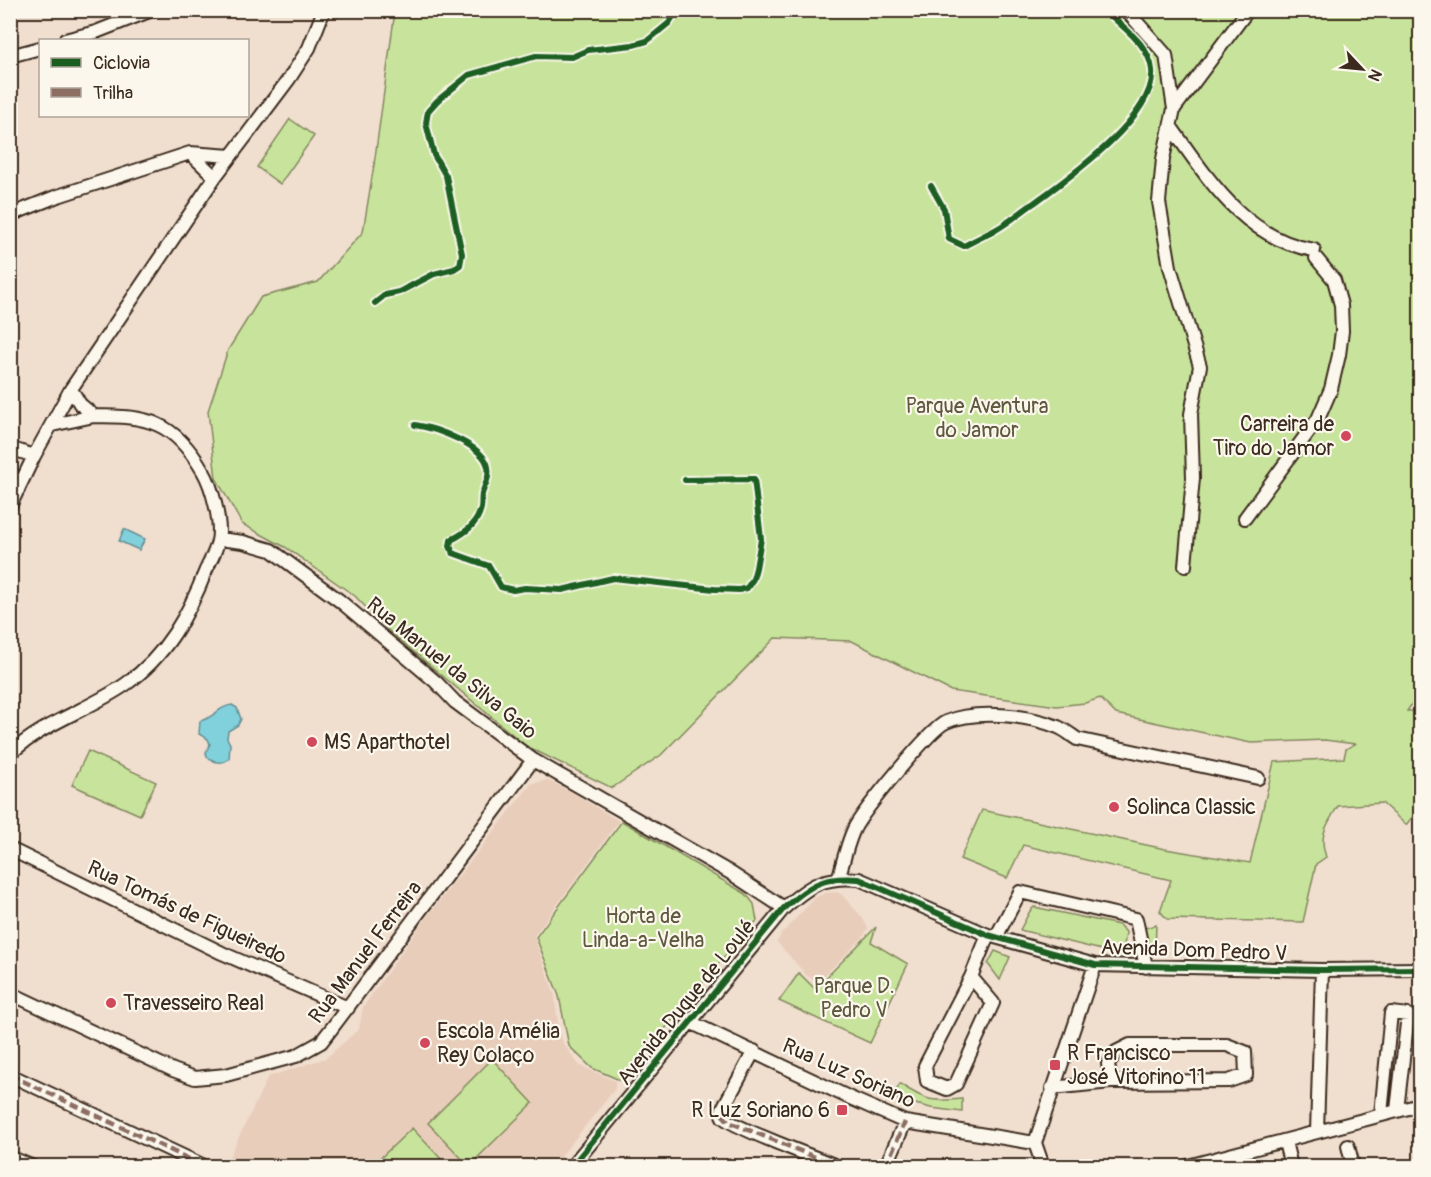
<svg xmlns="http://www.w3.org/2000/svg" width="1431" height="1177" viewBox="0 0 1431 1177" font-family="Pangolin,sans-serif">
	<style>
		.built { fill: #e9cdbb }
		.green { fill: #c8e49c; stroke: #82875d; stroke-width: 1.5 }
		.water { fill: #81d1dd; stroke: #658e91; stroke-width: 1.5 }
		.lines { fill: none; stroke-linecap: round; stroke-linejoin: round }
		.minor-casing { stroke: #3b2a1e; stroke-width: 16 }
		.minor { stroke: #fbf7ec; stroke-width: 12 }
		.quiet { stroke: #8d6e63; stroke-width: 4.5; stroke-dasharray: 9 4.5; stroke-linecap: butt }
		.cycleway-casing { stroke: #fbf7ec; stroke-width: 10 }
		.cycleway { stroke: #1b5e20; stroke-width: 6 }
		.poi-dot { fill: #d1495b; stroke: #fbf7ec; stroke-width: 2 }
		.labels { text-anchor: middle; stroke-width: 4.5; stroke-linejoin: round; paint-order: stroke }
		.park-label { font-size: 21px; fill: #5e583e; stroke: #fbf7ec }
		.poi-label { font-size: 21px; fill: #3b2a1e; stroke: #fbf7ec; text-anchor: start }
		.street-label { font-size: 21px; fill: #3b2a1e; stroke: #fbf7ec }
	</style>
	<rect width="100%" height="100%" fill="#f0decf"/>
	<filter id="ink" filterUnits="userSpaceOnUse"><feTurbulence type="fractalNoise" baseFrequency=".0167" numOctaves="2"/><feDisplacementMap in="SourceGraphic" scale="12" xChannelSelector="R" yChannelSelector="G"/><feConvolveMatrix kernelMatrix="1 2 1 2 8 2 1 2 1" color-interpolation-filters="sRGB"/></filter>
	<g filter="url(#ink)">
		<path class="built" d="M 547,780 L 566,789 L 619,821 L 534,936 L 555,996 L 558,1026 L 563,1043 L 579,1065 L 615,1081 L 615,1089 L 558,1160 L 550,1166 L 225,1166 L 268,1077 L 326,1058 L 359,1029 L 363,1007 L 422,923 L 531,784 Z
			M 836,892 L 841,894 L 862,917 L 868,928 L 863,937 L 818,982 L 807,976 L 777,942 L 781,934 L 815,898 L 825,893 Z"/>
		<path class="green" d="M 395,11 L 1420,11 L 1420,692 L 1407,711 L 1418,711 L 1420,714 L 1420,807 L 1406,825 L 1382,803 L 1338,806 C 1327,824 1318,836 1326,857 L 1316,864 L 1303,922 L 1167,919 L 1160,911 L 1171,880 L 1023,845 L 1007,878 L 960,859 L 982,810 L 1165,849 L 1250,863 L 1274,762 L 1344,758 L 1346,749 L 1355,744 L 1325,740 L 1251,743 L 1116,714 L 1100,698 L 1085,703 L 1057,706 L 951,691 L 852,641 L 775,638 L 661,755 L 612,788 L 526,746 L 389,631 L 355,596 L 285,547 L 242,524 L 216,478 L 208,411 L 228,350 L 261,297 L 318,282 L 363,232 L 374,165 Z
			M 290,119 L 314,136 L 280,184 L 257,167 Z
			M 88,751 L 156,782 L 140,815 L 72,785 Z
			M 622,821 L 746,894 L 754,904 L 757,921 L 748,928 L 622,1081 L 592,1068 L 569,1046 L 559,996 L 536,937 Z
			M 1034,907 L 1119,925 L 1126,932 L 1123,953 L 1118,954 L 1020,930 L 1030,911 Z
			M 1156,925 L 1155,952 L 1147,954 L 1141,929 Z
			M 876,927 L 871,942 L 908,964 L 870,1043 L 779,1001 L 799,973 L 815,989 Z
			M 995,951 L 1010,957 L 1000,980 L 988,964 Z
			M 492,1059 L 533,1103 L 469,1166 L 428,1123 Z
			M 900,1084 C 926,1101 931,1102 962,1099 L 962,1112 L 931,1108 L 892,1098 Z
			M 412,1128 L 444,1162 L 439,1166 L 372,1166 Z"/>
		<path class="water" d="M 124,529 L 145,539 L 139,550 L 119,541 Z
			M 232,705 L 237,708 L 241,719 L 238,725 L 228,731 L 227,738 L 230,744 L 229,759 C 221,765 215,762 207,757 L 206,752 L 210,744 L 208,739 L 199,734 L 200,721 C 216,717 217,707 232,705 Z"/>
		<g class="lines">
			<g class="minor-casing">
				<path id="minor" d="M 1126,10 L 1166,55 L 1174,109
					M 65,40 L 96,32 L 152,10
					M 10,56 L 40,48
					M 1171,127 C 1209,180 1245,239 1314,250
					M 190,153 L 215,177
					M 10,215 L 55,197 L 190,153 L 231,156
					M 52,425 L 94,416 L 80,404 L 71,389
					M 10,448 L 34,456
					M 10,469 L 18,490
					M 10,506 L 34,456 L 71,389 L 215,177 L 289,79 L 309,48 L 324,10
					M 1245,518 L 1318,419 L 1331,389 L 1339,355 L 1342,331 L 1341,305 L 1334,280 L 1316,258
					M 219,539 L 243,542 L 271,550 L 340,601 L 436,682 L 455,702 L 533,760 L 729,872 L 784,908
					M 1185,566 L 1193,478 L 1191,414 L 1200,366 L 1170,267 L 1159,202 L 1163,159 L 1174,109 L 1248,10
					M 10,754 C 44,722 89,710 126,684 C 166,656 189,614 206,570 C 210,561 216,551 218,541 C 222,523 212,486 203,471 C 174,421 148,416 94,416
					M 10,849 L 222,953 L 348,1008
					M 839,877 C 843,862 847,844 854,829 C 863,811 930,729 946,722 C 976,709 1028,715 1058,727 C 1065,730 1071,735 1077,739 L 1258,778
					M 996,937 L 1020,892 L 1136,919 L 1146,967
					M 971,977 L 993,1003 L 956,1084 L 947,1089 L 927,1081 L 925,1066 L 971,977 L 988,935
					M 10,993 L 173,1070 L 195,1078 L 226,1075 L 296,1056 L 321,1042 L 332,1028 L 533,760
					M 690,1022 L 848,1097 L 905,1122 L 1035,1143
					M 754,1051 L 723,1108 C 722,1112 721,1114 723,1117 C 728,1125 821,1160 837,1166
					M 10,1075 L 204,1166
					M 1052,1088 L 1111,1082 L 1229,1081 L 1246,1075 L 1245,1052 L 1227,1045 L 1130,1045 L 1116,1052 L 1108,1064 L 1111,1082
					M 1381,1114 L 1391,1013 L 1408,1015 L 1397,1110
					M 1317,1132 L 1322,970
					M 1285,1142 L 1291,1166
					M 1348,1146 L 1353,1166
					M 10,1157 L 31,1166
					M 572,1166 L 784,908 C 810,885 823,876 859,879 L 988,935 L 1095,965 L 1322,970 L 1420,969
					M 886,1166 L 905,1122
					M 1043,1166 L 1035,1143 L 1095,965
					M 1188,1166 L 1420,1105"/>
			</g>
			<use href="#minor" class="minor"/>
			<path class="quiet" d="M 10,1075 L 204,1166
				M 722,1114 L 729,1122 L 837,1166
				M 886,1166 L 905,1122"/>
			<g class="cycleway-casing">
				<path id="cycleway" d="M 931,186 L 944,209 L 949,239 L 964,246 C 975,240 986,235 997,229 C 1010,222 1022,211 1034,203 C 1067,179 1157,116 1152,70 C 1149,44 1123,28 1105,10
					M 375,303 L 385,295 L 399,292 L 434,274 L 454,269 L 460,265 L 462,254 L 446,176 L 434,155 L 426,123 L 428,111 L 437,101 L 469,75 L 536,56 L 572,57 L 588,50 L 633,45 L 647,41 L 669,23 L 677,10
					M 415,425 C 435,428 484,445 488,467 C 490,478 485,484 482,494 C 481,498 482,503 481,508 C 477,525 465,533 451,540 L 450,546 L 453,553 L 489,566 L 501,587 L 513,590 L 525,588 L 562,590 L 613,578 L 714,589 L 739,590 L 747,588 L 753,579 L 756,568 L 761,539 L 754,479 L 685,480
					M 572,1166 L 784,908 C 810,885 823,876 859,879 L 988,935 L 1095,965 L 1322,970 L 1420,969"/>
			</g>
			<use href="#cycleway" class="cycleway"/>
		</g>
	</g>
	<g class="poi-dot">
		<circle cx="1346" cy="436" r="6"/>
		<circle cx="312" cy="742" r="6"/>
		<circle cx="1114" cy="807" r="6"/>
		<circle cx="111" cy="1003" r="6"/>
		<circle cx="425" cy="1043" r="6"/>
		<rect x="1049" y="1059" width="12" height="12" rx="3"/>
		<rect x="836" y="1104" width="12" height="12" rx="3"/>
	</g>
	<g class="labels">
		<g class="park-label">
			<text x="977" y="413">Parque Aventura<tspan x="977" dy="24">do Jamor</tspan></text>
			<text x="643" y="923">Horta de<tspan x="643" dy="24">Linda-a-Velha</tspan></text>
			<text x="854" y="993">Parque D.<tspan x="854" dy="24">Pedro V</tspan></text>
		</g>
		<g class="poi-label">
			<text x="1334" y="431" text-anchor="end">Carreira de<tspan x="1334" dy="24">Tiro do Jamor</tspan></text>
			<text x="324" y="749">MS Aparthotel</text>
			<text x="1126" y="814">Solinca Classic</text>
			<text x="123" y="1010">Travesseiro Real</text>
			<text x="437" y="1038">Escola Amélia<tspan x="437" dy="24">Rey Colaço</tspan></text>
			<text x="1067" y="1060">R Francisco<tspan x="1067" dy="24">José Vitorino 11</tspan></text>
			<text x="830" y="1117" text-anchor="end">R Luz Soriano 6</text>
		</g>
		<g class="street-label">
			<text transform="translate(452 668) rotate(39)" y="7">Rua Manuel da Silva Gaio</text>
			<text transform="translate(187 912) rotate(25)" y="7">Rua Tomás de Figueiredo</text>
			<text transform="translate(1194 950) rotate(2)" y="7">Avenida Dom Pedro V</text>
			<text transform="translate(365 952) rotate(-53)" y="7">Rua Manuel Ferreira</text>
			<text transform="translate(686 1002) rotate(-51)" y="7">Avenida Duque de Loulé</text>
			<text transform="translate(849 1073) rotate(24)" y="7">Rua Luz Soriano</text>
		</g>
	</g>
	<rect width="1431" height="1177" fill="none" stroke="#fbf7ec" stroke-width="36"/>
	<rect x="18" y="18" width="1395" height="1141" fill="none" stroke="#3b2a1e" stroke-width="2" filter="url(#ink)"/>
	<rect x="39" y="39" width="210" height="78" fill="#fbf7ec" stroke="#aea59a" stroke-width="1.5"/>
	<rect x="51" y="58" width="30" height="9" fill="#1b5e20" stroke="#aea59a" stroke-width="1.5"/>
	<text x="93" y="69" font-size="18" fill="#3b2a1e">Ciclovia</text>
	<rect x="51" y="88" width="30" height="9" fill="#8d6e63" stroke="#aea59a" stroke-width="1.5"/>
	<text x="93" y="99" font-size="18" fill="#3b2a1e">Trilha</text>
	<g transform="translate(1362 69) rotate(116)" stroke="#fbf7ec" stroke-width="4.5" paint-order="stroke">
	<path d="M0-4.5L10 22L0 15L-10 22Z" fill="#3b2a1e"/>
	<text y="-9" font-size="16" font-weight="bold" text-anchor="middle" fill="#3b2a1e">N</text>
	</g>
</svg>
